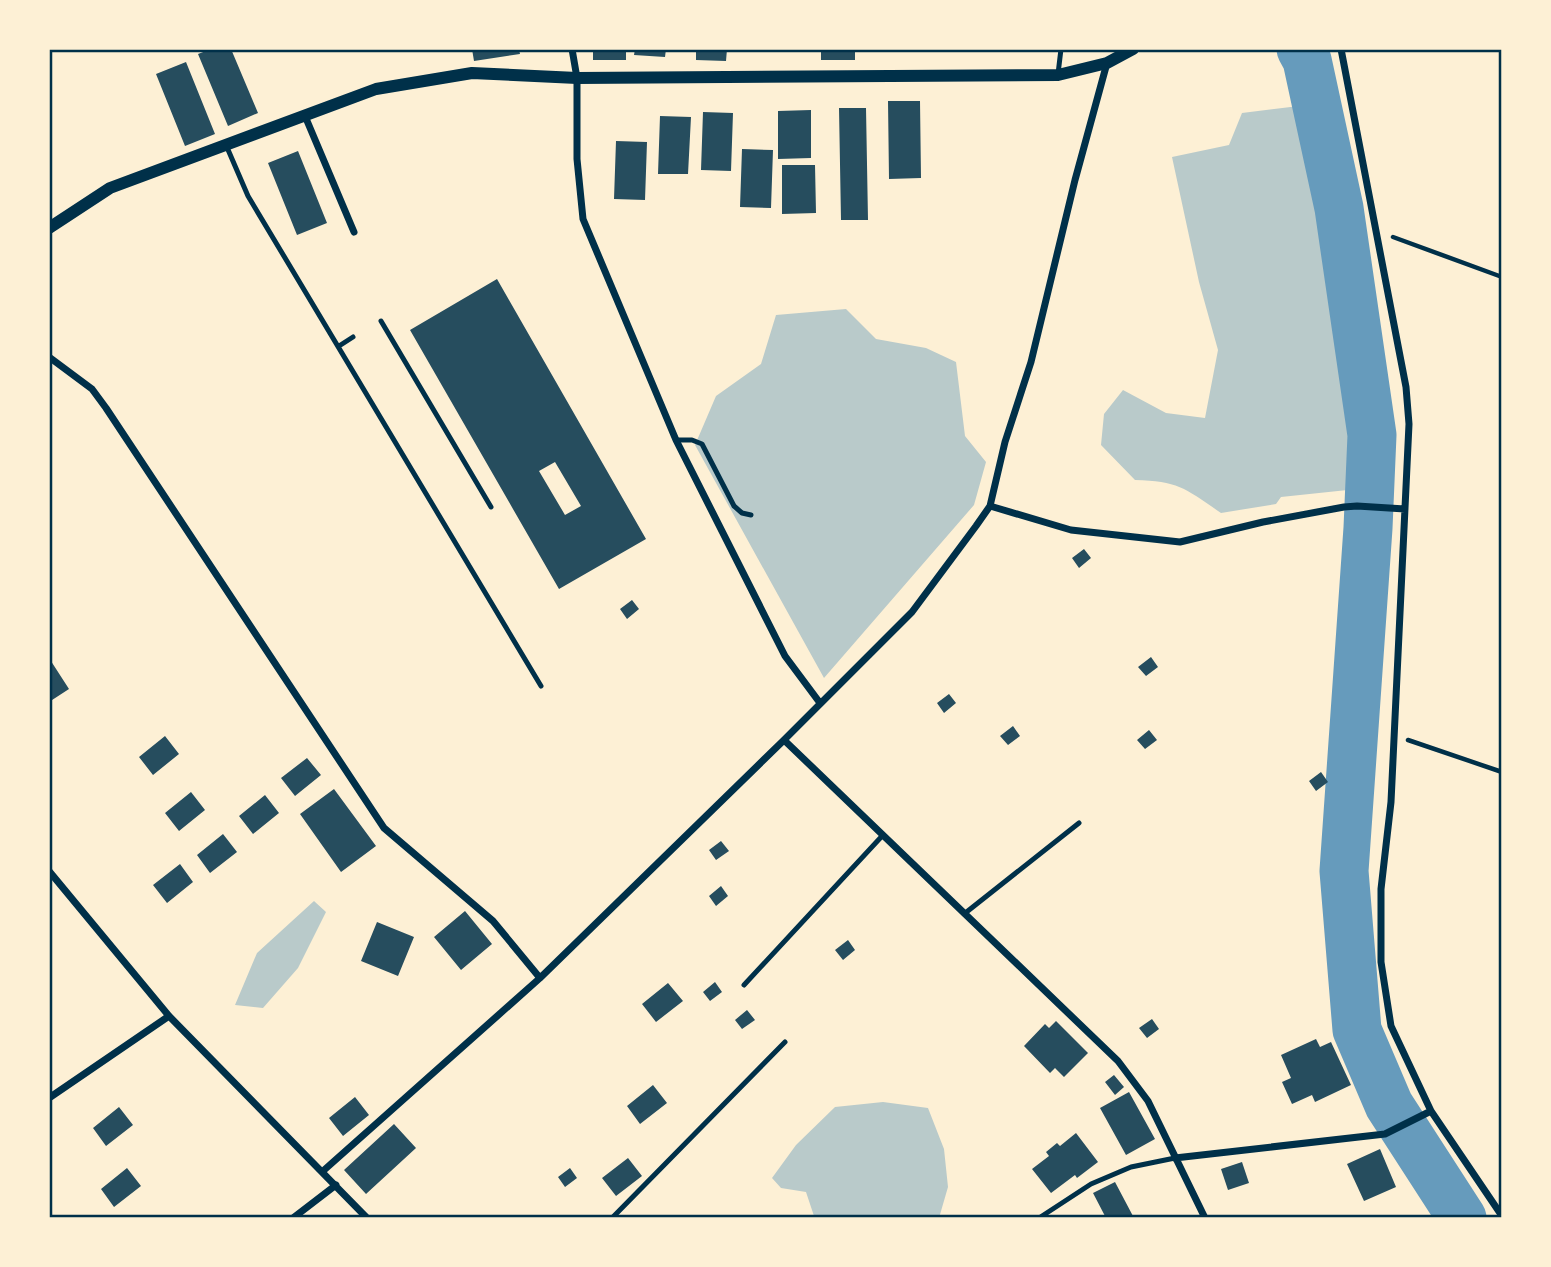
<svg xmlns="http://www.w3.org/2000/svg" width="1551" height="1267" viewBox="0 0 1551 1267" font-family="'IBM Plex Sans',sans-serif">
	<style>
		.green { fill: #b9caca }
		.lines { fill: none; stroke-linecap: round; stroke-linejoin: round }
		.river { stroke: #669bbc; stroke-width: 49 }
		.building { fill: #264d5e; fill-rule: evenodd }
		.path { stroke: #003049; stroke-width: 4.5 }
		.service { stroke: #003049; stroke-width: 5 }
		.minor { stroke: #003049; stroke-width: 7 }
		.tertiary { stroke: #003049; stroke-width: 12 }
		.neatline { fill: none; stroke: #003049; stroke-width: 2.5 }
	</style>
	<rect width="100%" height="100%" fill="#fdf0d5"/>
	<path class="green" d="M 1307,105 L 1360,433 L 1357,489 L 1281,497 L 1276,504 L 1221,513 C 1186,489 1179,481 1135,480 L 1101,445 L 1104,414 L 1123,390 L 1166,413 L 1205,418 L 1218,350 L 1199,282 L 1172,157 L 1229,145 L 1242,113 Z
		M 846,309 L 876,339 L 926,348 L 956,362 L 965,436 L 986,462 L 974,505 L 824,678 L 695,445 L 716,396 L 761,364 L 776,315 Z
		M 314,901 L 326,912 L 298,968 L 263,1008 L 235,1005 L 257,953 Z
		M 883,1102 L 928,1108 L 944,1149 L 948,1187 L 939,1218 L 812,1218 L 814,1216 L 806,1192 L 781,1188 L 772,1178 L 796,1145 L 835,1107 Z"/>
	<g class="lines">
		<path class="river" d="M 1301,49 L 1307,60 L 1339,208 L 1372,435 L 1368,528 L 1344,871 L 1357,1030 L 1389,1105 L 1462,1218"/>
	</g>
	<path class="building" d="M 211,49 L 231,49 L 258,113 L 228,126 L 198,54 Z
		M 472,49 L 519,49 L 520,54 L 474,61 Z
		M 593,49 L 626,49 L 626,60 L 593,60 Z
		M 635,49 L 666,49 L 665,57 L 634,55 Z
		M 696,49 L 727,49 L 726,61 L 696,60 Z
		M 821,49 L 855,49 L 855,60 L 821,60 Z
		M 186,62 L 215,134 L 185,146 L 156,74 Z
		M 888,101 L 920,101 L 921,178 L 889,179 Z
		M 839,108 L 866,108 L 868,220 L 841,220 Z
		M 811,110 L 811,158 L 778,159 L 778,111 Z
		M 703,112 L 733,113 L 731,171 L 701,170 Z
		M 660,116 L 691,117 L 688,174 L 658,174 Z
		M 616,141 L 647,142 L 645,200 L 614,199 Z
		M 742,149 L 773,150 L 771,208 L 740,207 Z
		M 298,151 L 327,223 L 297,235 L 268,163 Z
		M 782,165 L 815,165 L 816,213 L 782,214 Z
		M 497,279 L 646,539 L 559,589 L 410,330 ZM 555,462 L 581,506 L 565,515 L 539,471 Z
		M 1084,549 L 1091,558 L 1079,568 L 1072,558 Z
		M 632,600 L 639,609 L 627,619 L 620,609 Z
		M 1151,657 L 1158,667 L 1146,676 L 1138,667 Z
		M 49,658 L 69,689 L 49,702 Z
		M 949,694 L 956,703 L 944,713 L 937,703 Z
		M 1013,726 L 1020,736 L 1008,745 L 1000,736 Z
		M 1149,730 L 1157,740 L 1145,749 L 1137,740 Z
		M 165,736 L 179,754 L 153,775 L 139,757 Z
		M 307,758 L 321,775 L 295,796 L 281,778 Z
		M 1321,772 L 1328,782 L 1316,791 L 1309,781 Z
		M 334,789 L 376,846 L 341,872 L 300,814 Z
		M 191,792 L 205,810 L 179,831 L 165,813 Z
		M 265,795 L 279,813 L 253,834 L 239,816 Z
		M 223,834 L 237,852 L 210,873 L 197,855 Z
		M 721,841 L 729,851 L 716,860 L 709,850 Z
		M 180,864 L 193,882 L 167,903 L 153,885 Z
		M 721,886 L 728,896 L 716,906 L 709,896 Z
		M 465,911 L 492,944 L 461,970 L 434,937 Z
		M 377,922 L 414,937 L 398,976 L 361,961 Z
		M 848,940 L 855,950 L 843,960 L 835,950 Z
		M 715,982 L 722,992 L 710,1001 L 703,992 Z
		M 668,983 L 683,1001 L 656,1022 L 642,1004 Z
		M 747,1010 L 755,1020 L 742,1029 L 735,1020 Z
		M 1152,1019 L 1159,1029 L 1147,1038 L 1139,1028 Z
		M 1056,1021 L 1088,1053 L 1064,1077 L 1055,1068 L 1050,1073 L 1024,1046 L 1045,1024 L 1049,1028 Z
		M 1316,1039 L 1320,1047 L 1331,1042 L 1351,1085 L 1315,1102 L 1312,1095 L 1292,1104 L 1282,1082 L 1291,1078 L 1281,1055 Z
		M 1114,1075 L 1124,1087 L 1115,1095 L 1105,1082 Z
		M 653,1085 L 667,1103 L 640,1124 L 627,1106 Z
		M 1129,1092 L 1155,1139 L 1126,1155 L 1100,1108 Z
		M 355,1097 L 369,1115 L 343,1136 L 329,1118 Z
		M 119,1107 L 133,1125 L 106,1146 L 93,1128 Z
		M 394,1124 L 416,1148 L 366,1194 L 344,1170 Z
		M 1076,1133 L 1098,1162 L 1077,1178 L 1075,1175 L 1051,1193 L 1032,1169 L 1049,1156 L 1046,1152 L 1057,1143 L 1060,1146 Z
		M 1380,1149 L 1396,1187 L 1364,1201 L 1347,1164 Z
		M 628,1158 L 642,1176 L 616,1196 L 602,1178 Z
		M 1242,1162 L 1249,1183 L 1228,1190 L 1221,1169 Z
		M 127,1168 L 141,1186 L 114,1207 L 101,1189 Z
		M 570,1168 L 577,1178 L 565,1187 L 558,1177 Z
		M 1115,1182 L 1134,1218 L 1106,1218 L 1093,1193 Z"/>
	<g class="lines">
		<path class="path" d="M 1393,237 L 1502,277
			M 1408,740 L 1502,772"/>
		<path class="service" d="M 1058,74 L 1061,49
			M 226,145 L 248,196 L 541,686
			M 381,321 L 491,507
			M 339,346 L 353,337
			M 676,440 L 692,440 L 702,444 L 734,506 L 742,513 L 751,515
			M 964,914 L 1079,823
			M 744,985 L 883,835
			M 612,1218 L 785,1042
			M 1039,1218 L 1091,1184 L 1131,1167 L 1175,1158"/>
		<path class="minor" d="M 572,49 L 577,78 L 577,159 L 583,219 L 676,440 L 785,656 L 820,703
			M 1341,49 L 1406,387 L 1409,424 L 1391,802 L 1381,889 L 1381,962 L 1391,1026 L 1431,1111 L 1502,1216
			M 305,116 L 354,232
			M 49,357 L 92,389 L 106,408 L 384,828 L 493,921 L 540,978
			M 990,506 L 1071,530 L 1180,542 L 1263,522 L 1344,507 L 1357,506 L 1405,509
			M 784,740 L 1118,1061 L 1148,1101 L 1205,1218
			M 49,871 L 169,1016 L 367,1218
			M 49,1098 L 169,1016
			M 1175,1158 L 1385,1134 L 1431,1111
			M 323,1171 L 540,978 L 784,740 L 912,612 L 976,526 L 990,506 L 1005,442 L 1031,362 L 1075,180 L 1107,63
			M 293,1218 L 336,1185"/>
		<path class="tertiary" d="M 49,228 L 110,188 L 376,89 L 472,73 L 577,78 L 1058,75 L 1107,63 L 1133,49"/>
	</g>
	<rect width="1551" height="1267" fill="none" stroke="#fdf0d5" stroke-width="102"/>
	<rect x="51" y="51" width="1449" height="1165" class="neatline"/>
</svg>
